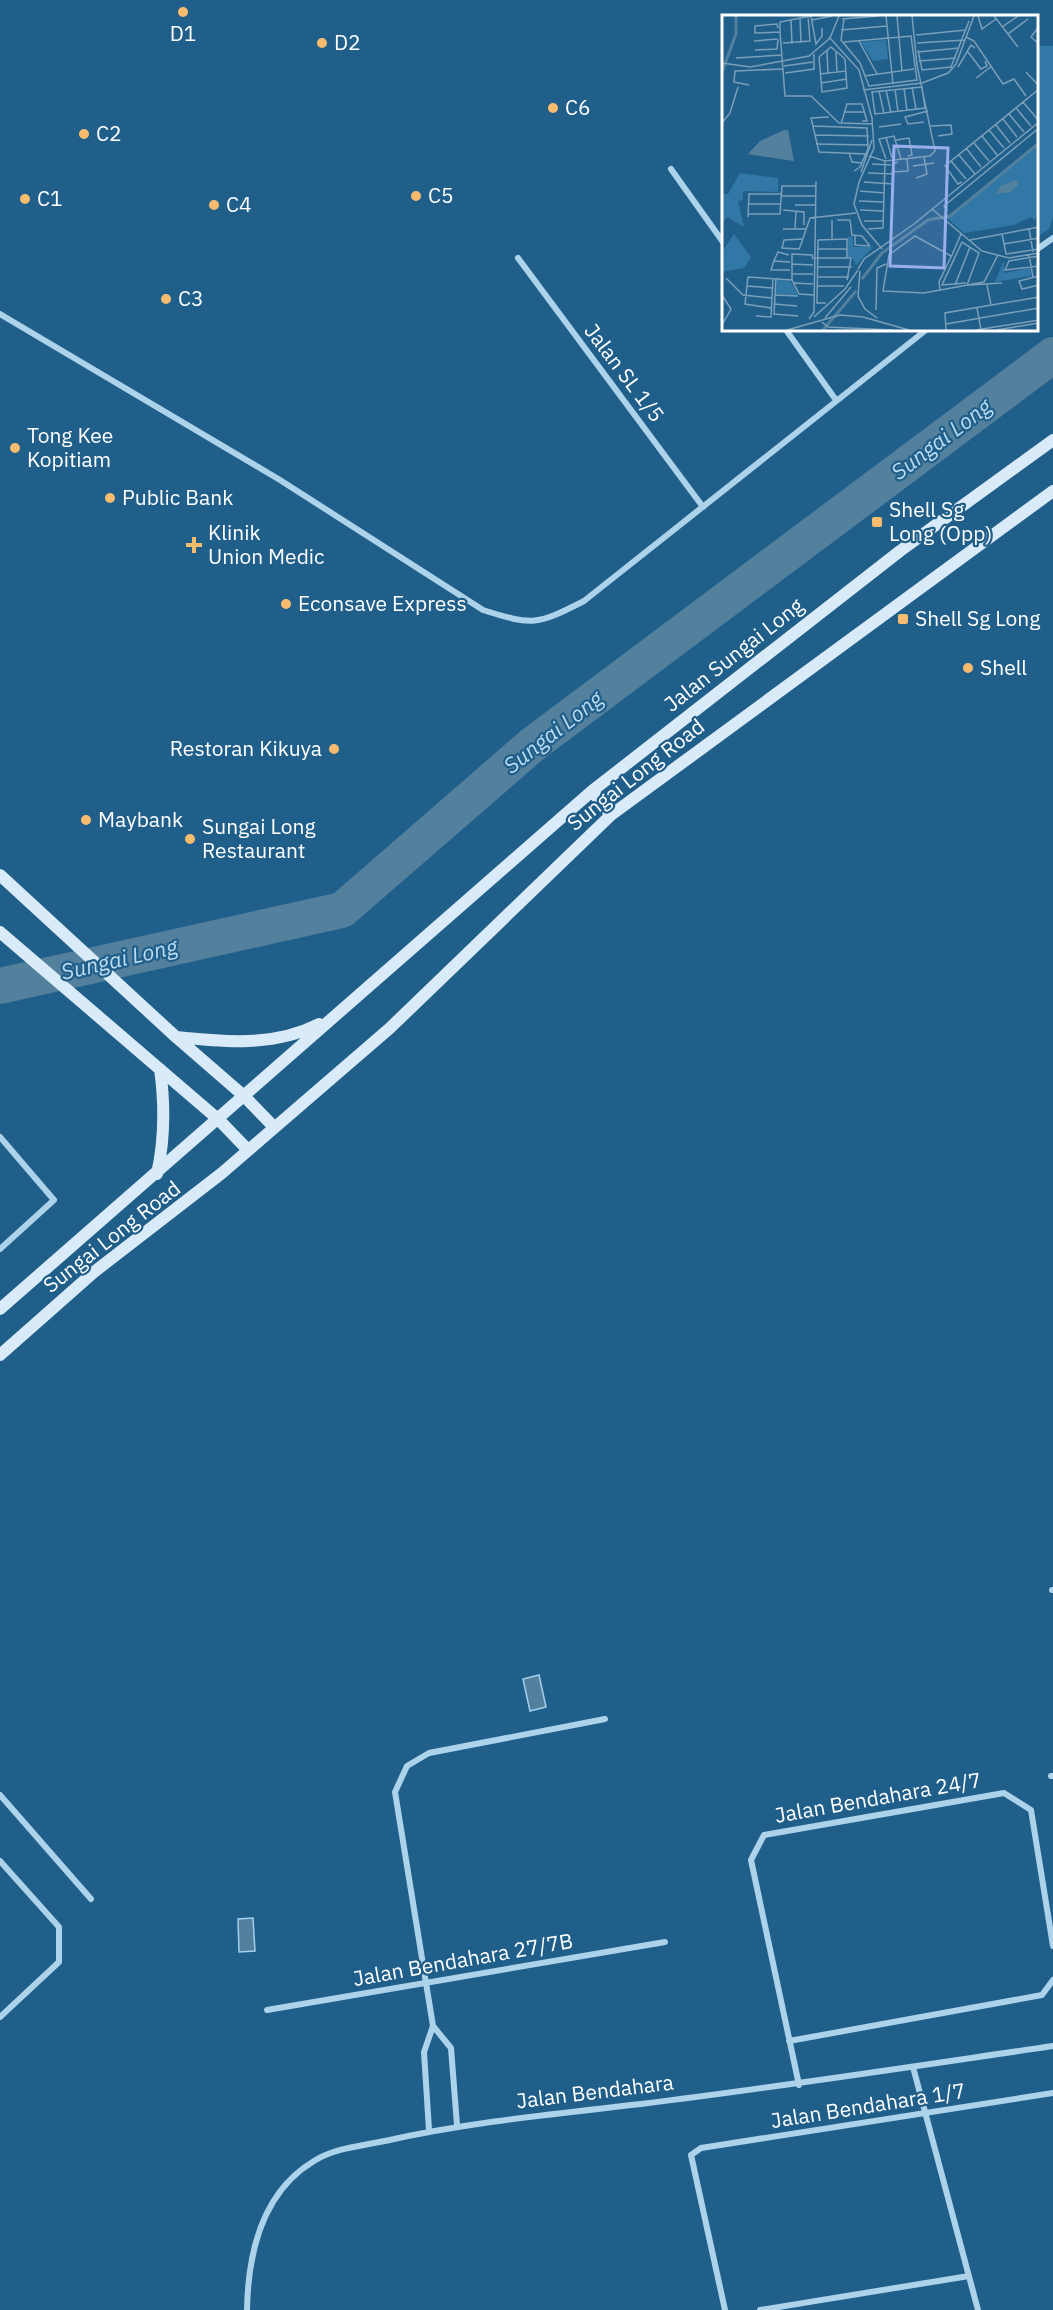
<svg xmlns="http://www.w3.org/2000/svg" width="1053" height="2310" viewBox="0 0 1053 2310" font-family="'IBM Plex Sans',sans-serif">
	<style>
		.green { fill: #3178a6 }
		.water { fill: #53809d; stroke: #a1cfec; stroke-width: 1.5 }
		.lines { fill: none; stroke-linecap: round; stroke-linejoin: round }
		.river { stroke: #53809d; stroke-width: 36 }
		.street { stroke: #add3eb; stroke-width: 6 }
		.secondary { stroke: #d9ebf9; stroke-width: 12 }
		.poi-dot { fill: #f8bc6e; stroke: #215f8b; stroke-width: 2 }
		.labels { text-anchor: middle; stroke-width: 4.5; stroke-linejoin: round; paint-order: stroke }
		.poi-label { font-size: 21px; fill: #fff; stroke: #215f8b; text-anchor: start }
		.street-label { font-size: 21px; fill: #fff; stroke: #215f8b }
		.water-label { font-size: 22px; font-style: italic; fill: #b9dcf2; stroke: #215f8b }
		.inset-river { fill: none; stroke: #53809d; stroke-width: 3 }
		.inset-road { fill: none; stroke: #7a9fb9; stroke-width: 1.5 }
		.view { fill: #99afed; fill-opacity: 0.15; stroke: #99afed; stroke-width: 3 }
		.inset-edge { fill: none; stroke: #fff; stroke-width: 3 }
	</style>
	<rect width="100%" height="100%" fill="#215f8b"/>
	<path class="green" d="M 1037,46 L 1053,46 L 1053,218 L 1049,229 L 1037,237 Z"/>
	<path class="water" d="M 539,1675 L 546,1707 L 530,1711 L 523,1679 Z
		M 253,1918 L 255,1951 L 239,1952 L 238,1919 Z"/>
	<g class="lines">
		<path class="river" d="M 0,986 L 342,910 L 532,745 L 1053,355"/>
		<path class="street" d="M 671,169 L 723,242
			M 1036,250 L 1053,238
			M 518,258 L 703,507
			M 0,314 L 280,480 L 483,610 C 533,626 537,625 584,601 L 926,330
			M 786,330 L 836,400
			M 0,1137 L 54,1200 L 0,1249
			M 1052,1590 L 1053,1590
			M 1051,1776 L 1053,1776
			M 0,1795 L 91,1899
			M 0,1861 L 59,1927 L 59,1962 L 0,2017
			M 267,2010 L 665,1942
			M 433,2026 L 451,2048 L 457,2125
			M 789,2041 L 1042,1995 L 1053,1980
			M 913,2067 L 978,2310
			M 799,2085 L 751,1860 L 764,1835 L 1004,1793 L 1031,1810 L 1053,1946
			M 429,2130 L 424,2052 L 433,2026 L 395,1792 L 407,1766 L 429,1753 L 605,1719
			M 247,2310 C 248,2254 262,2192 314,2161 C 335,2148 361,2146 385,2141 C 469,2122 555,2114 641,2104 C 779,2087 916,2066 1053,2046
			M 725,2310 L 691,2155 L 701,2148 L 1053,2093
			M 760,2310 L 969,2276"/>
		<path class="secondary" d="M 592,791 L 611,815
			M 0,875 L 176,1037 L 244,1096 L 274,1127
			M 0,932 L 219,1120 L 248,1150
			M 176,1037 C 224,1042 274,1047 319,1024
			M 157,1174 C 165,1138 165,1105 160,1069
			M 0,1309 L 592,791 L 900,551 L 1053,440
			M 0,1355 L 94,1272 L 222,1173 L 390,1028 L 611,815 L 1053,491"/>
	</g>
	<g class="poi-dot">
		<circle cx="183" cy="12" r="6"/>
		<circle cx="322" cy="43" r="6"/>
		<circle cx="553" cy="108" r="6"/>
		<circle cx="84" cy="134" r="6"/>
		<circle cx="416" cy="196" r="6"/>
		<circle cx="25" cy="199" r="6"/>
		<circle cx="214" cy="205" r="6"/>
		<circle cx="166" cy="299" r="6"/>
		<circle cx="15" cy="448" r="6"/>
		<circle cx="110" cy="498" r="6"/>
		<rect x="871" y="516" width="12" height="12" rx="3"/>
		<path d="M191 536h6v6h6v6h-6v6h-6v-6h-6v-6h6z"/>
		<circle cx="286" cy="604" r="6"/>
		<rect x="897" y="613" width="12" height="12" rx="3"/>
		<circle cx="968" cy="668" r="6"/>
		<circle cx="334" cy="749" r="6"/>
		<circle cx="86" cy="820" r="6"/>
		<circle cx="190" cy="839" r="6"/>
	</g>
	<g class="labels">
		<g class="poi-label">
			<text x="183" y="41" text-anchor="middle">D1</text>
			<text x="334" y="50">D2</text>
			<text x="565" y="115">C6</text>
			<text x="96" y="141">C2</text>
			<text x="428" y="203">C5</text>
			<text x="37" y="206">C1</text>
			<text x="226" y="212">C4</text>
			<text x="178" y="306">C3</text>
			<text x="27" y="443">Tong Kee<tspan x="27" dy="24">Kopitiam</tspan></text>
			<text x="122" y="505">Public Bank</text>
			<text x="889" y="517">Shell Sg<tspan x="889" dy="24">Long (Opp)</tspan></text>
			<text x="208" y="540">Klinik<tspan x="208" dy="24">Union Medic</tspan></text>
			<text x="298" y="611">Econsave Express</text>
			<text x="915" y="626">Shell Sg Long</text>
			<text x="980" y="675">Shell</text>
			<text x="322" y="756" text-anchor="end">Restoran Kikuya</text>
			<text x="98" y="827">Maybank</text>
			<text x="202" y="834">Sungai Long<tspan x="202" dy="24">Restaurant</tspan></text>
		</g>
		<g class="street-label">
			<text transform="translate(624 373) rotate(53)" y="7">Jalan SL 1/5</text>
			<text transform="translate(734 655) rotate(-38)" y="7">Jalan Sungai Long</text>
			<text transform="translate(636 775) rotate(-38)" y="7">Sungai Long Road</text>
			<text transform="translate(112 1237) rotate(-38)" y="7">Sungai Long Road</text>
			<text transform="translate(878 1798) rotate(-10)" y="7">Jalan Bendahara 24/7</text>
			<text transform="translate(463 1960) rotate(-10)" y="7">Jalan Bendahara 27/7B</text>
			<text transform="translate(595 2092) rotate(-7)" y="7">Jalan Bendahara</text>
			<text transform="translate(868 2106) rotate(-9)" y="7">Jalan Bendahara 1/7</text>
		</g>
		<g class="water-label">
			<text transform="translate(941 439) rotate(-37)" y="8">Sungai Long</text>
			<text transform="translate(553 732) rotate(-38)" y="8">Sungai Long</text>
			<text transform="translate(119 959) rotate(-13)" y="8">Sungai Long</text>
		</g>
	</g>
	<g transform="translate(722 15)">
		<rect width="316" height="316" fill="#215f8b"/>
		<path d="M 164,25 L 166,44 L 151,46 L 139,27 ZM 316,129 L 316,205 L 314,201 L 313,206 L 309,202 L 292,210 L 242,218 L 225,203 ZM 18,158 L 56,163 L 56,177 L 21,176 L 21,185 L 16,186 L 22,212 L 5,202 L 0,209 L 0,179 L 6,179 ZM 12,219 L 29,242 L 22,253 L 0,257 L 0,237 ZM 126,221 L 131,222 L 131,232 L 151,232 L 134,250 L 130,242 L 126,242 ZM 282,245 L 282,258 L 308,253 L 309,261 L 273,267 ZM 55,265 L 68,266 L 76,280 L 54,279 Z" fill="#3178a6"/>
		<path d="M 62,115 L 66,115 L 72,146 L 26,139 L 38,126 ZM 294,165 L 297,169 L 288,177 L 275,179 L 278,171 Z" fill="#53809d"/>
		<path class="inset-river" d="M 0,57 L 14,19 L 14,1M 140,264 L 160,238 L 206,205 L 228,201 L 317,128M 101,315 L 134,276"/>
		<path class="inset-road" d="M 164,1 L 171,69M 175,1 L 180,56M 256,1 L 260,14 L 274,4M 272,1 L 296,32M 78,3 L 79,28M 120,4 L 156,1M 122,4 L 119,25 L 138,48 L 147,71 L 195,65 L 189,21M 69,5 L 70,29M 90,5 L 110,1M 317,11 L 309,22 L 317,29M 280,12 L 296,1M 56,13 L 55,9 L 33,11 L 33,18 L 58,17M 119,15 L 165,11M 58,17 L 63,81 L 89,81 L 117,108 L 151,109M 58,19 L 58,7 L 89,1 L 94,29 L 100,21 L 100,13M 286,19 L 306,4M 194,20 L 244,15M 107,22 L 137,55 L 150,103 L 152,133 L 137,167 L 132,189 L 140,210 L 160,234M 244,22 L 252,26 L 281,69 L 292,64 L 304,81M 32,26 L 55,24M 137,26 L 155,59M 122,27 L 190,21M 61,28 L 88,26 L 86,1M 195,28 L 243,25M 109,32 L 123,44 L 125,73 L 100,77 L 97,42 ZM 33,35 L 55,34 L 56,24M 196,35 L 200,55 L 229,52 L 247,6M 105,36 L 106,58M 114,37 L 115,57M 196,37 L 237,33M 246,37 L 259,54 L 265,51 L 263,46M 14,43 L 60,40M 197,46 L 234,43M 0,48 L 28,52 L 87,41 L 108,23 L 117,1M 62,51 L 91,47M 236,52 L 249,30 L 253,33M 304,57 L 317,71M 63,58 L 92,54 L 92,39M 98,59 L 124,56M 142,61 L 192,54M 254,63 L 270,51M 99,68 L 125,64M 27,70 L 12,67 L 13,56 L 61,54M 190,72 L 194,94M 200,72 L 203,93 L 153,99 L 150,77 ZM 182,73 L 185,96M 173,74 L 176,97M 141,75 L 200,68 L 226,58 L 234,49 L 252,1M 164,75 L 169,98M 157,76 L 162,99M 301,87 L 317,106M 294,93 L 309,111M 122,97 L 142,97M 287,99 L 302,117M 107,102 L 89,103 L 97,137 L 144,139M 281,104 L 295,122M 202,107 L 186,109 L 183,102 L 206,96M 0,108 L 8,98 L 16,72M 119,109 L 125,89 L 140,89 L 145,106 L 140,106M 274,110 L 288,128M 91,111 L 145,113 L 146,134 L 138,152 L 132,156M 209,111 L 229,110 L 230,119 L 216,121M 157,112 L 179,109M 267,115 L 282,133M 93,120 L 147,121M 260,121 L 276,141M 164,122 L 170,143M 174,125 L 187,123 L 190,140 L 186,141M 252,128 L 267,146M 94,129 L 146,130M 244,133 L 259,152M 127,138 L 130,147 L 140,148M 237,140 L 253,159M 147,141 L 163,146 L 208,141 L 213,136 L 195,50 L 190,1M 164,144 L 157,124 L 172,121 L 179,144M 229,146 L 244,164M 176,147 L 171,149 L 172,157 L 186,156 L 185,143M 150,149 L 169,150M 191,151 L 212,148M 139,157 L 150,125M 146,158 L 171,159M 194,163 L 205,159 L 202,142M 142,167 L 171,169M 240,167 L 236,169 L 223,151 L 317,74M 138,176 L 162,178M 59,181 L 94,181M 137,186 L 162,187M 26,189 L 59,189M 73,190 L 93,190M 210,194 L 260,236 L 287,243 L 317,238M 225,194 L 222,191 L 317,113M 61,195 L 82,197 L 82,210M 138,195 L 161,196M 26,199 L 58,199 L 60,171 L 94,171M 26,202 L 27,179 L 59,179M 115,205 L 128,205 L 130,220 L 140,221 L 148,231M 142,206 L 161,206M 61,214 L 84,214M 73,214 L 74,196M 146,214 L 161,213 L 163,146M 307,214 L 311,237M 280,219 L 284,239 L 317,234M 133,221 L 133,230 L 148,231M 81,224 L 62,225 L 60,233 L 77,234 L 78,232 L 88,203 L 134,198M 110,224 L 110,205M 248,225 L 317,212M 282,229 L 317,223M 96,234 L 125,234M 230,240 L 239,219M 307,240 L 311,262M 229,241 L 193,221 L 167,240 L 161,276 L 202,278 L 262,267 L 276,240M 317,241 L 287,246 L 283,255 L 317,251M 93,243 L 129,243 L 125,265M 91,244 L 90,240 L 70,239 L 70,265 L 77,279 L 92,280M 52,246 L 56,237 L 67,240M 68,247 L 52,246 L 49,255 L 68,255M 70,249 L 91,250M 96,252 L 130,252M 136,254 L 142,244 L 192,209 L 317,107M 138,256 L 136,281 L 143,294 L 155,303M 70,259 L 91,259M 317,261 L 297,266 L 300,274 L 317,270M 96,262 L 127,262M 4,263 L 21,280 L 50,283M 54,263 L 52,299 L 76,301M 72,268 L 91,269M 244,268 L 220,270 L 240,227 L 257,238 L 245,270M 233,270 L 248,232M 248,270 L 280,268M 265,270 L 269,290M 25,271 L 50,273M 96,271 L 122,271M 218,275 L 217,267 L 230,240M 0,280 L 9,294 L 0,310M 53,280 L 76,281M 104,288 L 95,288 L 96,225 L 125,224 L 125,243M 52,289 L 75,291M 49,293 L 23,289 L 26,262 L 70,265M 255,293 L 259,315M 154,295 L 155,253 L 164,249M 34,301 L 49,302 L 51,263M 92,302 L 123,274 L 136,255M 103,303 L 129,272M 87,304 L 92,297 L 94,166M 100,307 L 106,312 L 170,315M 224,309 L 317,293M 65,315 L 118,300 L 141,302 L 187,315M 224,315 L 223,298 L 317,282M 254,315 L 317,305M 274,315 L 317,308"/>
		<path class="view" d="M 172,131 L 226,133 L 222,253 L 168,251 Z"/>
		<rect width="316" height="316" class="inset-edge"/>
	</g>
</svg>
